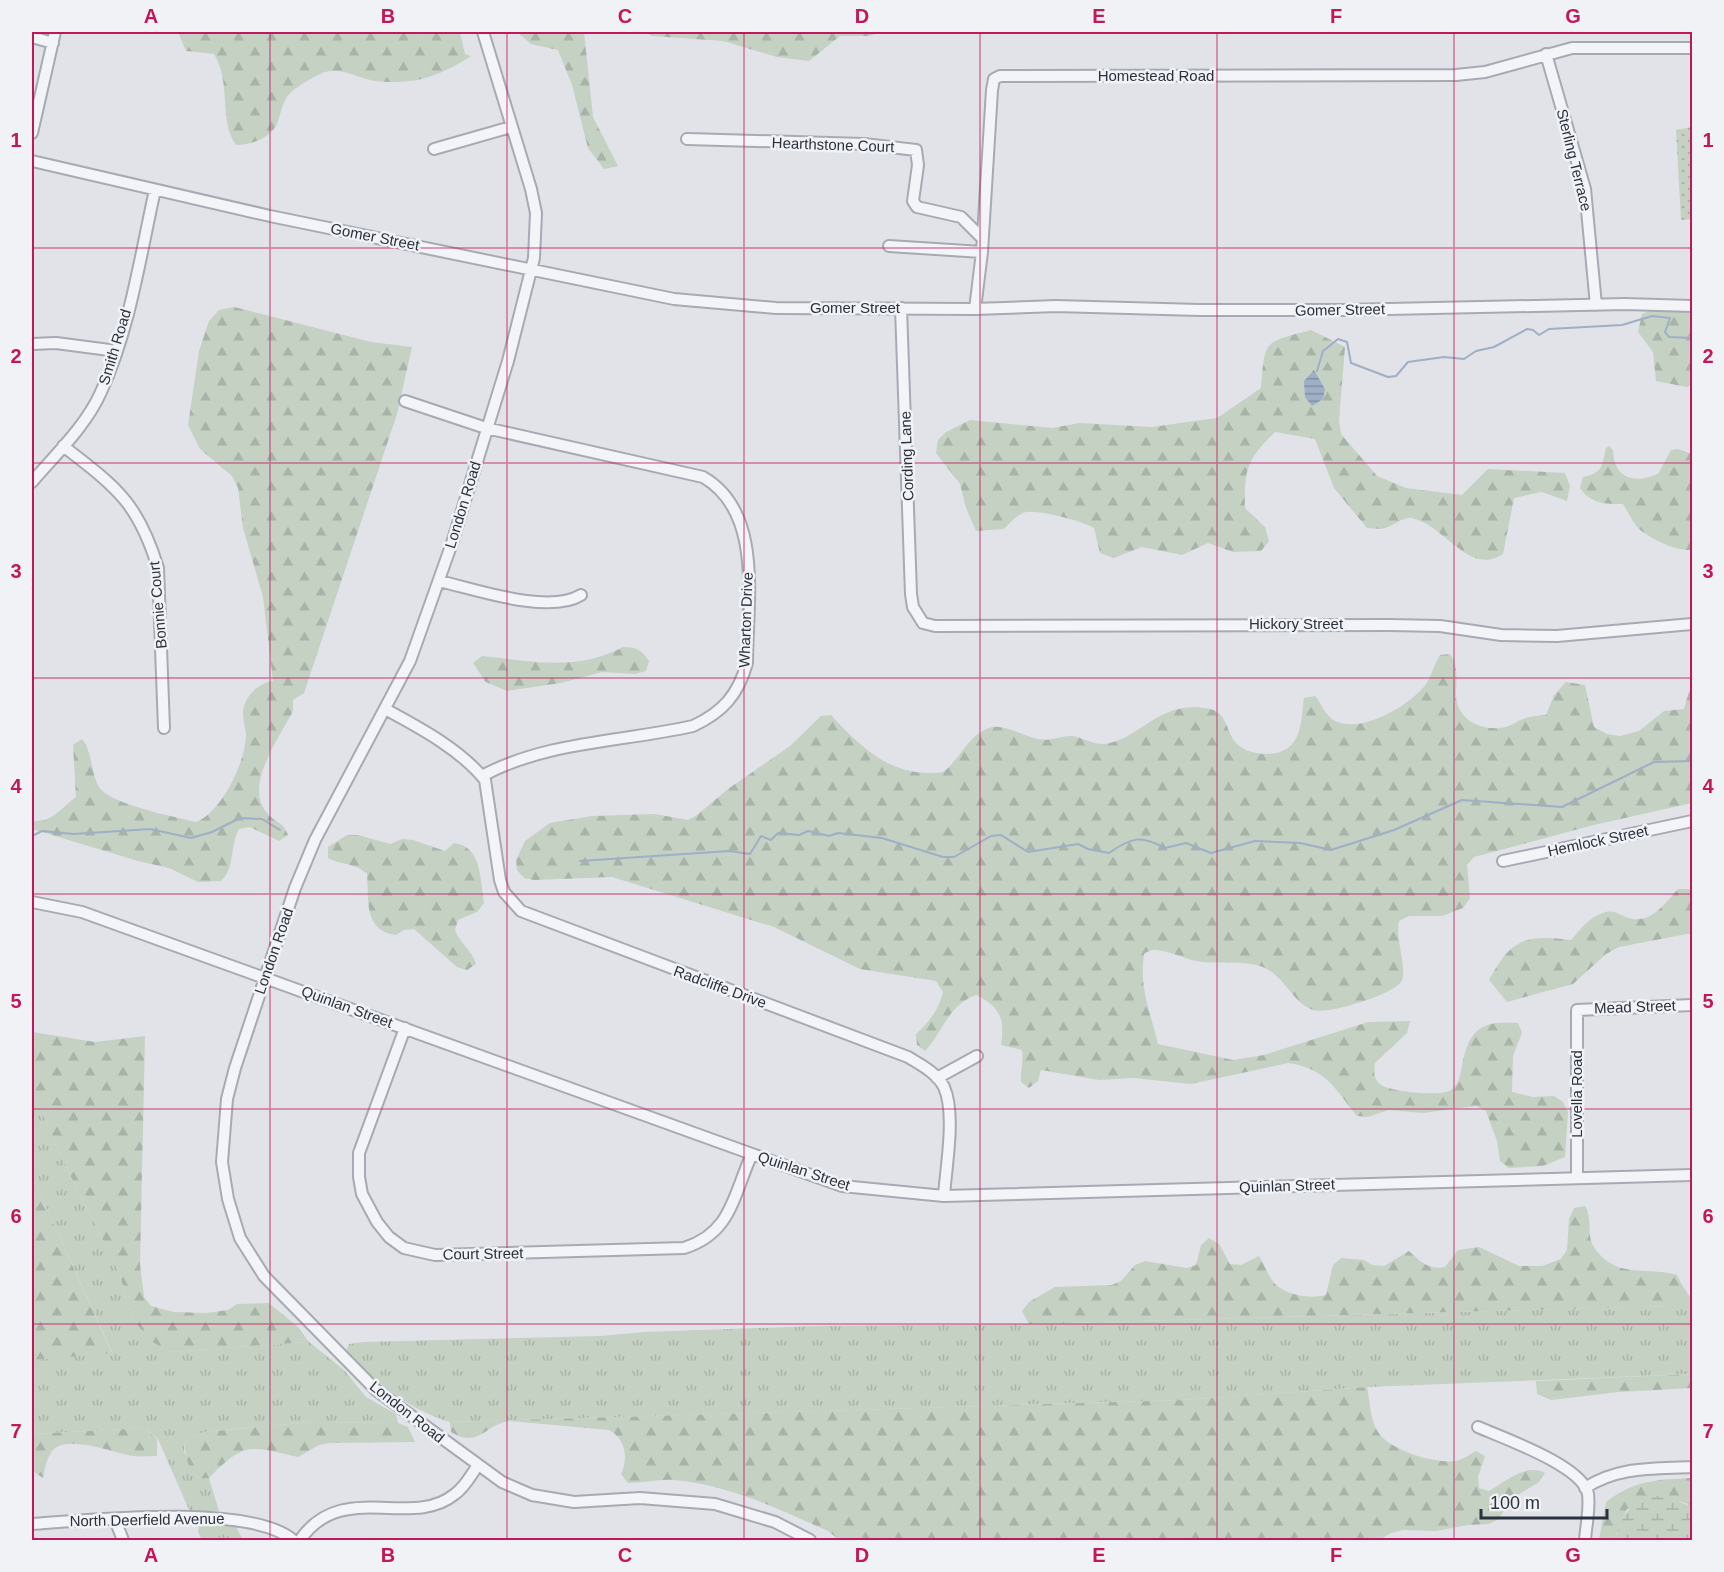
<svg xmlns="http://www.w3.org/2000/svg" width="1724" height="1572" viewBox="0 0 1724 1572" font-family="Helvetica,sans-serif">
	<style>
		.grass { fill: url(#grass-tufts) }
		.forest { fill: url(#forest-firs) }
		.wetland { fill: url(#wetland-marsh) }
		.park { fill: url(#park-dots) }
		.water { fill: url(#water-rules) }
		.lines { fill: none; stroke-linecap: round; stroke-linejoin: round }
		.stream { stroke: #9fafc5; stroke-width: 2 }
		.minor-casing { stroke: #a7aab2; stroke-width: 14 }
		.minor { stroke: #f3f4f7; stroke-width: 10 }
		.grid { fill: none; stroke: #c2185b; stroke-width: 1.5; stroke-opacity: 0.55 }
		.labels { text-anchor: middle; stroke-width: 5; stroke-linejoin: round; paint-order: stroke }
		.street-label { font-size: 15px; fill: #2b313e; stroke: #f0f2f6 }
		.neatline { fill: none; stroke: #c2185b; stroke-width: 2 }
		.grid-label { font-size: 20px; text-anchor: middle; font-weight: bold; fill: #c2185b }
	</style>
	<defs>
		<pattern id="grass-tufts" width="24" height="20" patternUnits="userSpaceOnUse" patternTransform="scale(1.5)"><rect width="24" height="20" fill="#c5d1c3"/><path d="M3 7l-1-3M5 7V3M7 7l1-3M15 17l-1-3M17 17v-4M19 17l1-3" fill="none" stroke="#a9b4a9"/></pattern>
		<pattern id="forest-firs" width="22" height="20" patternUnits="userSpaceOnUse" patternTransform="scale(1.5)"><rect width="22" height="20" fill="#c5d1c3"/><path d="M5 1l3.5 6h-7zM16 11l3.5 6h-7z" fill="#a9b4a9"/></pattern>
		<pattern id="wetland-marsh" width="20" height="14" patternUnits="userSpaceOnUse" patternTransform="scale(1.5)"><rect width="20" height="14" fill="#c5d1c3"/><path d="M1 5h8M5 5V1M11 12h8M15 12V8" fill="none" stroke="#a9b4a9"/></pattern>
		<pattern id="park-dots" width="8" height="8" patternUnits="userSpaceOnUse" patternTransform="scale(1.5)"><rect width="8" height="8" fill="#c5d1c3"/><path d="M2 2h.1M6 6h.1" fill="none" stroke="#a9b4a9" stroke-width="1.8" stroke-linecap="round"/></pattern>
		<pattern id="water-rules" width="6" height="5" patternUnits="userSpaceOnUse" patternTransform="scale(1.5)"><rect width="6" height="5" fill="#9fafc5"/><path d="M0 2.5h6" fill="none" stroke="#828fa1"/></pattern>
	</defs>
	<rect width="100%" height="100%" fill="#e1e3e8"/>
	<path class="grass" d="M 32,1089 L 59,1153 L 120,1274 L 130,1316 L 169,1352 L 309,1342 L 344,1370 L 366,1397 L 396,1414 L 398,1423 L 310,1422 L 204,1432 L 185,1441 L 184,1452 L 198,1479 L 209,1478 L 219,1511 L 190,1512 L 158,1439 L 145,1428 L 32,1434 L 32,1360 L 112,1352 L 32,1176 Z
		M 1682,1285 L 1692,1300 L 1692,1374 L 1367,1387 L 1183,1400 L 450,1422 C 408,1409 375,1383 346,1351 L 349,1344 L 364,1342 L 601,1336 L 644,1332 L 818,1326 L 1029,1324 L 1671,1306 Z
		M 227,1521 L 235,1525 L 243,1540 L 202,1540 L 198,1532 L 199,1524 Z"/>
	<path class="forest" d="M 178,32 L 460,32 L 465,54 L 471,56 C 438,77 415,85 375,81 C 355,78 338,64 318,75 C 307,81 291,89 285,100 C 281,108 280,118 276,126 C 268,139 250,145 236,145 C 218,120 232,84 214,54 L 186,51 Z
		M 517,32 L 584,32 L 593,117 L 618,166 L 604,169 L 588,148 L 572,85 L 558,50 L 531,44 Z
		M 645,32 L 881,32 L 869,36 L 840,36 L 809,61 L 777,57 L 723,41 L 652,36 Z
		M 234,307 L 371,342 L 412,347 L 397,414 L 304,693 L 293,700 L 293,711 C 280,737 243,785 267,813 C 275,823 283,821 288,835 L 279,841 L 250,827 L 239,829 C 229,847 236,867 221,881 L 198,882 L 169,868 L 138,861 L 32,829 L 32,821 C 52,823 60,809 76,797 L 73,745 L 82,739 C 93,753 90,771 99,787 C 109,804 176,817 196,822 C 222,812 246,761 246,734 C 245,725 241,715 244,706 C 248,693 260,683 273,681 L 263,597 L 243,528 L 238,488 L 232,476 L 200,449 L 188,425 L 199,351 L 209,321 L 219,310 Z
		M 1658,308 L 1692,313 L 1692,384 L 1687,387 L 1656,381 L 1653,352 L 1638,332 L 1642,314 Z
		M 1311,330 L 1345,347 L 1339,420 L 1341,434 L 1377,476 L 1406,488 L 1462,495 L 1488,469 L 1565,473 L 1570,486 L 1567,501 L 1542,492 L 1514,498 L 1503,554 C 1468,577 1445,524 1411,518 C 1401,517 1391,528 1381,529 C 1377,529 1371,528 1367,528 L 1334,488 L 1315,439 L 1275,432 C 1247,459 1244,470 1245,508 L 1265,527 L 1269,541 L 1261,551 L 1233,552 L 1208,543 L 1182,555 L 1142,547 L 1114,558 L 1100,553 L 1094,528 C 1082,521 1040,510 1027,512 C 1018,513 1010,523 1004,529 L 976,531 L 966,508 L 960,484 L 936,453 L 938,440 L 946,432 L 970,420 L 1052,428 L 1080,423 L 1152,427 L 1217,418 L 1261,388 C 1265,339 1263,343 1311,330 Z
		M 1609,446 L 1613,450 C 1614,479 1634,484 1658,474 L 1671,450 L 1678,449 L 1692,454 L 1692,550 C 1675,551 1653,540 1639,529 C 1633,523 1628,512 1623,504 C 1605,504 1591,504 1580,488 L 1583,477 C 1602,473 1602,467 1606,448 Z
		M 623,647 C 636,647 642,650 649,661 L 646,671 L 635,674 L 602,672 L 561,683 L 507,691 L 486,682 L 483,680 L 485,681 L 473,663 L 482,656 C 532,661 576,672 623,647 Z
		M 1450,654 C 1459,666 1456,679 1456,694 C 1456,721 1483,732 1506,727 C 1512,725 1518,721 1523,719 C 1530,716 1539,716 1546,715 L 1554,695 L 1566,682 L 1585,685 L 1594,727 L 1607,734 L 1620,736 L 1639,731 L 1664,711 L 1684,709 L 1689,691 L 1692,689 L 1692,803 L 1594,825 L 1474,857 L 1467,865 L 1470,898 L 1463,908 L 1442,916 L 1409,916 L 1399,921 C 1395,939 1407,966 1402,980 C 1397,994 1327,1015 1313,1010 C 1292,1002 1285,977 1265,968 C 1243,959 1219,965 1196,961 C 1183,958 1170,951 1156,950 C 1152,949 1147,952 1144,954 C 1139,989 1150,1010 1158,1044 L 1233,1060 L 1264,1055 L 1368,1022 L 1410,1021 L 1407,1033 L 1375,1063 C 1374,1071 1373,1079 1380,1084 C 1388,1092 1443,1097 1451,1090 C 1459,1084 1460,1075 1462,1066 C 1469,1029 1481,1020 1518,1023 L 1522,1033 L 1513,1056 L 1512,1092 L 1533,1097 L 1554,1096 L 1563,1102 L 1568,1112 L 1565,1157 L 1543,1166 L 1509,1168 L 1500,1161 L 1497,1141 L 1486,1111 L 1476,1106 L 1422,1113 L 1389,1110 L 1368,1117 L 1357,1116 C 1335,1089 1326,1068 1288,1063 L 1191,1084 L 1133,1078 L 1099,1080 L 1041,1070 L 1038,1081 L 1029,1088 L 1021,1082 C 1020,1070 1024,1062 1022,1050 L 1001,1045 C 1005,1020 1001,1007 976,995 C 948,1005 943,1032 925,1051 L 917,1045 L 916,1034 C 929,1022 939,1010 943,992 L 936,981 L 860,969 L 774,927 L 612,877 L 534,880 L 524,878 L 517,870 L 516,860 L 525,841 L 550,823 L 592,816 L 655,814 L 688,820 L 697,815 L 728,789 L 790,746 L 821,716 L 831,715 C 862,749 894,779 943,772 C 960,760 968,735 989,728 C 1003,723 1023,736 1037,739 C 1050,742 1061,735 1073,736 C 1083,738 1094,745 1104,744 C 1142,739 1159,698 1210,709 C 1228,713 1226,733 1237,744 C 1247,754 1267,756 1280,752 C 1303,744 1301,718 1304,698 L 1315,696 C 1322,704 1325,716 1335,721 C 1361,733 1402,709 1420,691 C 1432,680 1432,667 1440,655 Z
		M 347,835 L 358,835 L 390,844 L 402,839 L 413,840 L 445,851 L 454,843 C 482,846 480,880 484,903 L 477,912 L 458,920 L 455,930 C 460,944 472,950 476,964 L 467,970 L 457,967 L 414,929 L 404,930 L 396,935 C 363,931 369,899 367,874 C 356,863 341,865 328,858 L 328,847 Z
		M 1678,889 L 1692,889 L 1692,933 L 1619,947 L 1606,954 L 1573,984 L 1507,1002 L 1489,980 C 1511,939 1525,934 1571,940 C 1580,930 1589,917 1603,913 C 1616,908 1622,918 1633,919 C 1653,922 1667,901 1678,889 Z
		M 32,1032 L 95,1042 L 145,1036 L 140,1264 L 144,1297 L 151,1306 L 174,1312 L 206,1313 L 228,1310 L 237,1304 L 269,1303 L 298,1327 L 309,1342 L 169,1352 L 151,1341 L 130,1316 L 120,1274 L 59,1153 L 32,1089 Z
		M 32,1176 L 112,1353 L 32,1360 Z
		M 1585,1206 C 1593,1219 1586,1235 1594,1247 C 1615,1280 1648,1266 1677,1275 L 1682,1285 L 1672,1306 L 1029,1324 L 1022,1311 L 1029,1302 L 1055,1287 L 1112,1285 L 1121,1281 L 1135,1265 L 1145,1261 L 1187,1268 L 1196,1265 L 1201,1245 L 1209,1238 L 1219,1244 L 1230,1264 L 1241,1265 L 1259,1256 C 1264,1264 1269,1278 1276,1285 C 1289,1296 1311,1299 1326,1295 L 1333,1265 L 1341,1258 L 1364,1260 L 1372,1265 L 1384,1266 L 1409,1251 C 1421,1262 1428,1270 1445,1267 L 1458,1250 L 1479,1247 L 1519,1266 L 1542,1266 L 1561,1259 L 1567,1250 L 1569,1219 L 1574,1208 Z
		M 1692,1374 L 1692,1388 L 1619,1392 L 1551,1400 L 1537,1394 L 1536,1381 Z
		M 1367,1387 C 1370,1401 1370,1420 1378,1432 C 1389,1450 1435,1464 1455,1461 C 1462,1460 1469,1455 1476,1451 L 1485,1456 L 1478,1477 L 1479,1488 L 1489,1491 C 1506,1481 1526,1463 1545,1473 L 1539,1482 L 1510,1500 L 1499,1519 L 1489,1524 L 1468,1525 L 1436,1531 L 1403,1530 L 1391,1533 L 1380,1540 L 839,1540 L 828,1531 C 778,1509 730,1485 674,1480 C 659,1479 643,1483 628,1483 L 621,1474 C 629,1458 625,1438 609,1430 L 510,1421 C 485,1424 479,1449 451,1432 L 450,1422 L 1183,1400 Z
		M 311,1422 L 398,1423 L 408,1427 L 415,1442 L 330,1443 L 319,1445 L 298,1457 C 249,1446 245,1441 209,1478 L 198,1479 C 188,1468 184,1456 185,1441 L 204,1432 Z
		M 145,1428 L 157,1439 L 157,1456 C 149,1456 141,1457 133,1456 C 114,1453 73,1436 55,1448 C 47,1455 45,1468 43,1478 L 34,1472 L 32,1434 Z
		M 1692,1478 L 1692,1506 L 1682,1502 L 1627,1509 L 1615,1537 L 1619,1540 L 1599,1540 L 1606,1502 C 1636,1479 1657,1480 1692,1478 Z"/>
	<path class="wetland" d="M 1654,1495 L 1692,1506 L 1692,1540 L 1619,1540 L 1615,1538 C 1622,1516 1630,1501 1654,1495 Z"/>
	<path class="park" d="M 1692,127 L 1692,219 L 1681,220 L 1676,130 Z"/>
	<path class="water" d="M 1314,370 L 1325,389 L 1323,399 L 1312,406 L 1305,397 L 1304,381 Z"/>
	<g class="lines">
		<path class="stream" d="M 1317,371 L 1323,351 L 1338,339 L 1347,342 L 1351,363 L 1388,377 L 1396,376 L 1408,362 L 1444,357 L 1464,359 L 1476,351 L 1494,347 L 1527,329 L 1533,330 L 1539,335 L 1549,329 L 1622,325 L 1652,316 L 1670,318 L 1665,332 L 1669,337 L 1692,338
			M 32,836 L 42,831 L 74,834 L 150,829 L 191,838 L 212,832 L 240,818 L 262,819 L 280,830
			M 580,861 L 729,851 L 750,854 L 761,836 L 771,840 L 778,833 L 799,835 L 808,831 L 829,836 L 838,833 L 882,838 L 943,857 L 954,857 L 991,836 L 1001,835 L 1028,852 L 1078,844 L 1088,849 L 1109,853 C 1132,837 1141,835 1165,848 L 1186,843 L 1211,853 L 1255,841 L 1300,843 L 1331,850 L 1394,830 L 1462,800 L 1562,807 L 1654,762 L 1692,761"/>
		<g class="minor-casing">
			<path id="minor" d="M 483,32 L 531,189 L 536,213 L 534,258 L 508,361 L 452,543 L 410,661 L 315,840 L 295,888 L 235,1068 L 227,1099 L 222,1162 L 228,1199 L 240,1238 L 264,1276 L 376,1390 L 502,1482 L 532,1495 L 574,1502 L 640,1498 L 715,1504 L 775,1522 L 810,1540
				M 32,37 L 53,43
				M 1546,54 L 1585,189 L 1596,305
				M 32,133 L 55,32
				M 687,139 L 864,144 L 916,150 L 918,165 L 913,201 L 917,207 L 961,217 L 982,238
				M 434,149 L 511,127
				M 32,161 L 270,216 L 674,299 L 776,308 L 975,309 L 1056,306 L 1199,310 L 1343,310 L 1625,304 L 1692,306
				M 889,246 L 982,252
				M 901,308 L 911,594 L 913,607 L 923,623 L 935,626 L 1389,625 L 1440,626 L 1501,635 L 1557,636 L 1692,624
				M 975,309 L 982,252 L 992,90 L 994,79 L 1000,76 L 1456,75 L 1485,72 L 1572,48 L 1692,48
				M 32,344 L 56,343 L 117,351
				M 405,401 L 486,428 L 703,477 C 764,512 747,602 747,663 C 738,695 723,712 693,726 C 622,742 547,741 482,776
				M 63,446 C 116,487 138,502 158,568 L 164,728
				M 32,482 C 55,455 86,426 101,392 C 130,329 140,257 155,190
				M 439,581 C 475,589 548,615 581,595
				M 385,709 C 420,728 460,749 485,780 L 500,880 L 504,892 L 521,911 L 908,1057 C 921,1065 937,1073 944,1087 C 956,1114 946,1166 944,1196
				M 1503,861 L 1692,821
				M 32,902 L 82,912 L 752,1154 L 842,1186 L 944,1196 L 1692,1175
				M 405,1028 L 359,1153 L 359,1177 L 362,1194 L 377,1222 L 389,1237 L 404,1248 L 435,1255 L 684,1248 C 732,1233 733,1195 752,1154
				M 937,1078 L 977,1056
				M 1577,1178 L 1577,1010 L 1692,1005
				M 1478,1427 C 1503,1438 1583,1466 1588,1494 C 1590,1509 1586,1526 1585,1540
				M 1585,1488 C 1618,1466 1654,1469 1692,1467
				M 115,1520 L 123,1540
				M 32,1524 C 89,1520 250,1503 293,1540
				M 300,1540 C 342,1479 411,1530 455,1494 C 465,1487 471,1475 478,1465"/>
		</g>
		<use href="#minor" class="minor"/>
	</g>
	<path class="grid" d="M 270,32 L 270,1540M 507,32 L 507,1540M 744,32 L 744,1540M 980,32 L 980,1540M 1217,32 L 1217,1540M 1454,32 L 1454,1540M 32,248 L 1692,248M 32,463 L 1692,463M 32,678 L 1692,678M 32,894 L 1692,894M 32,1109 L 1692,1109M 32,1324 L 1692,1324"/>
	<g class="labels">
		<g class="street-label">
			<text x="1156" y="81">Homestead Road</text>
			<text transform="translate(833 145) rotate(2)" y="5">Hearthstone Court</text>
			<text transform="translate(1574 160) rotate(76)" y="5">Sterling Terrace</text>
			<text transform="translate(375 237) rotate(11)" y="5">Gomer Street</text>
			<text x="855" y="313">Gomer Street</text>
			<text transform="translate(1340 310) rotate(-1)" y="5">Gomer Street</text>
			<text transform="translate(115 347) rotate(-73)" y="5">Smith Road</text>
			<text transform="translate(907 456) rotate(-92)" y="5">Cording Lane</text>
			<text transform="translate(463 505) rotate(-73)" y="5">London Road</text>
			<text transform="translate(158 605) rotate(-95)" y="5">Bonnie Court</text>
			<text transform="translate(746 620) rotate(-88)" y="5">Wharton Drive</text>
			<text x="1296" y="629">Hickory Street</text>
			<text transform="translate(1598 841) rotate(-12)" y="5">Hemlock Street</text>
			<text transform="translate(274 951) rotate(-71)" y="5">London Road</text>
			<text transform="translate(720 987) rotate(20)" y="5">Radcliffe Drive</text>
			<text transform="translate(347 1007) rotate(20)" y="5">Quinlan Street</text>
			<text transform="translate(1635 1007) rotate(-2)" y="5">Mead Street</text>
			<text transform="translate(1577 1094) rotate(-90)" y="5">Lovella Road</text>
			<text transform="translate(804 1171) rotate(18)" y="5">Quinlan Street</text>
			<text transform="translate(1287 1186) rotate(-2)" y="5">Quinlan Street</text>
			<text transform="translate(483 1254) rotate(-1)" y="5">Court Street</text>
			<text transform="translate(407 1412) rotate(38)" y="5">London Road</text>
			<text transform="translate(147 1520) rotate(-1)" y="5">North Deerfield Avenue</text>
		</g>
	</g>
	<rect width="1724" height="1572" fill="none" stroke="#f0f2f6" stroke-width="66"/>
	<path d="M1481 1509v9h126v-9" fill="none" stroke="#2b313e" stroke-width="3"/>
	<text x="1490" y="1509" font-size="18" fill="#2b313e" stroke="#f0f2f6" stroke-width="4.5" paint-order="stroke">100 m</text>
	<rect x="33" y="33" width="1658" height="1506" class="neatline"/>
	<g class="grid-label">
		<text x="151" y="23">A</text>
		<text x="388" y="23">B</text>
		<text x="625" y="23">C</text>
		<text x="862" y="23">D</text>
		<text x="1099" y="23">E</text>
		<text x="1336" y="23">F</text>
		<text x="1573" y="23">G</text>
		<text x="16" y="147">1</text>
		<text x="1708" y="147">1</text>
		<text x="16" y="363">2</text>
		<text x="1708" y="363">2</text>
		<text x="16" y="578">3</text>
		<text x="1708" y="578">3</text>
		<text x="16" y="793">4</text>
		<text x="1708" y="793">4</text>
		<text x="16" y="1008">5</text>
		<text x="1708" y="1008">5</text>
		<text x="16" y="1223">6</text>
		<text x="1708" y="1223">6</text>
		<text x="16" y="1438">7</text>
		<text x="1708" y="1438">7</text>
		<text x="151" y="1562">A</text>
		<text x="388" y="1562">B</text>
		<text x="625" y="1562">C</text>
		<text x="862" y="1562">D</text>
		<text x="1099" y="1562">E</text>
		<text x="1336" y="1562">F</text>
		<text x="1573" y="1562">G</text>
	</g>
</svg>
